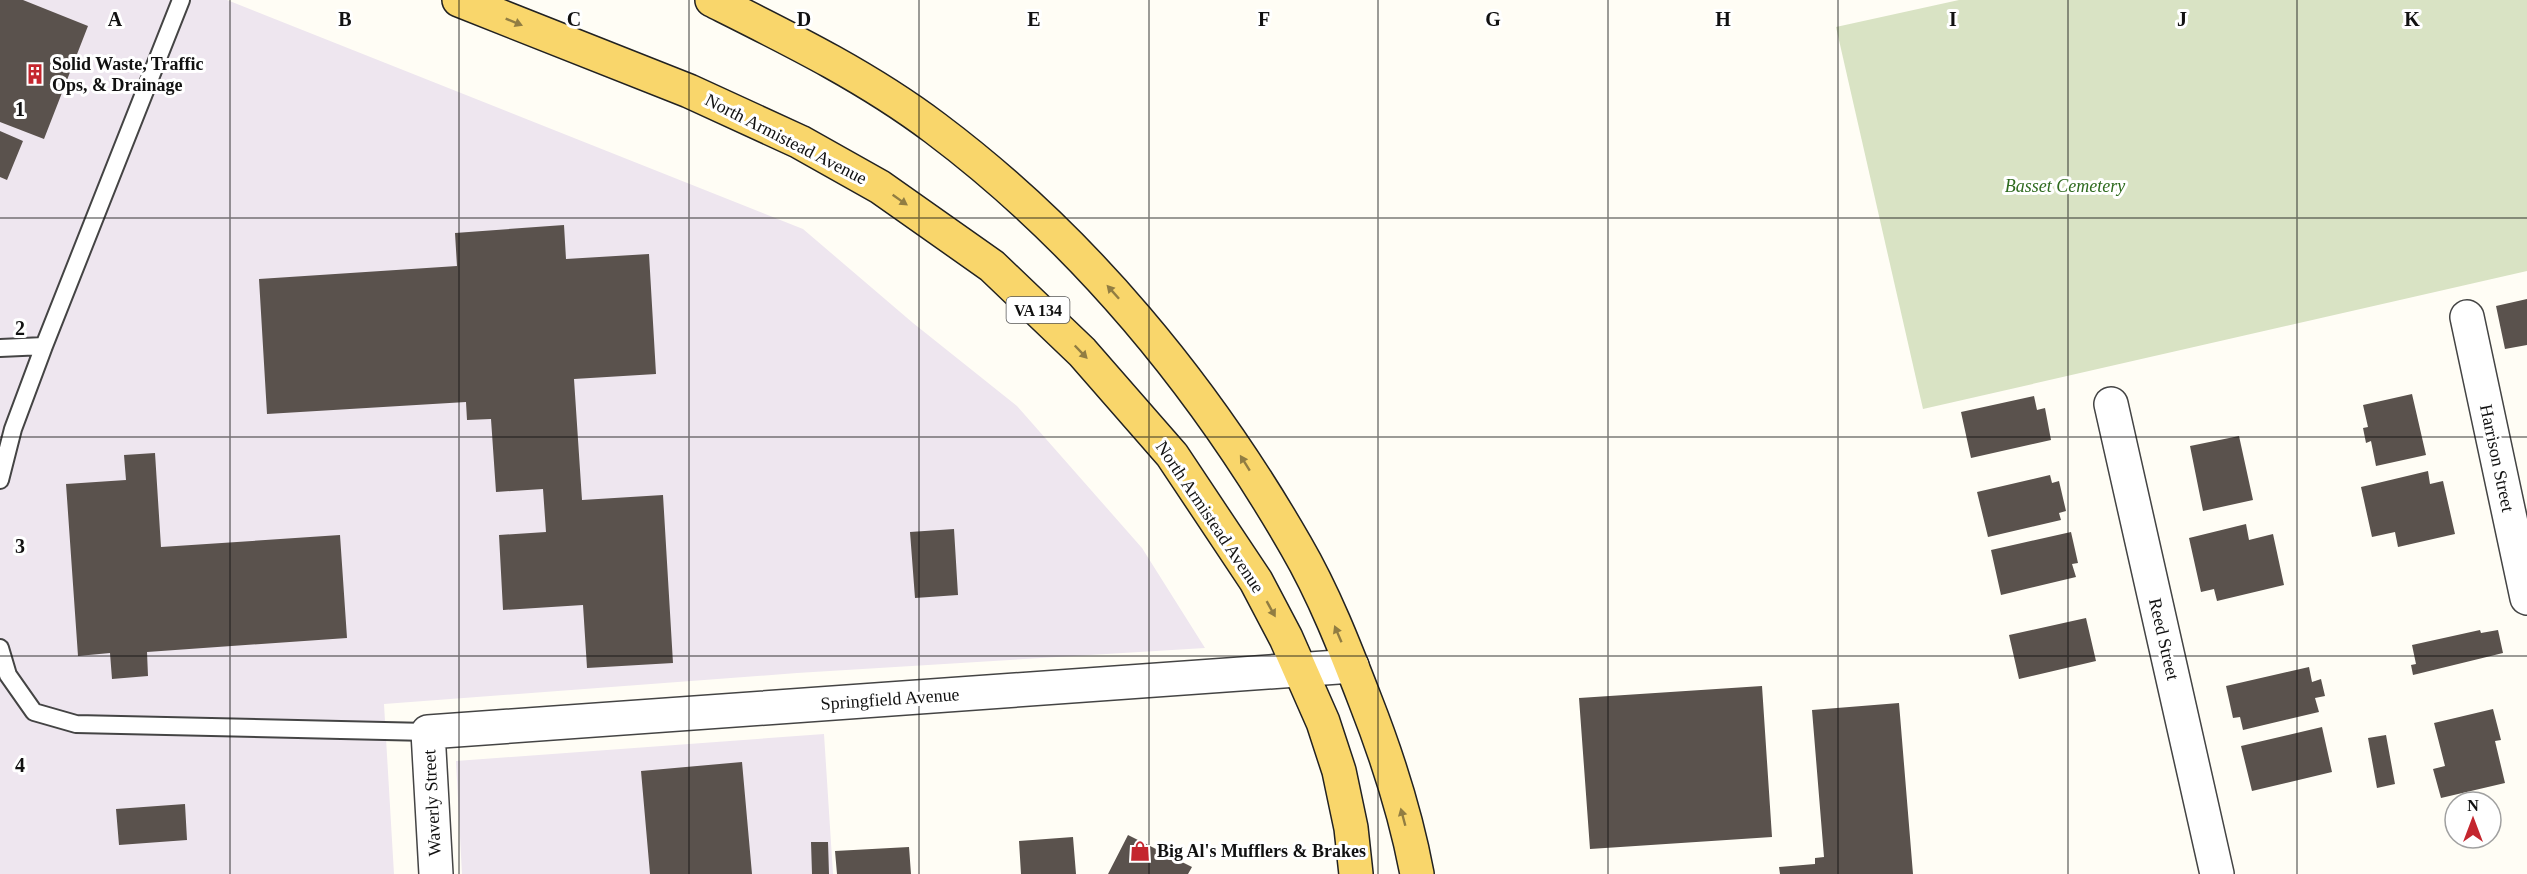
<svg xmlns="http://www.w3.org/2000/svg" width="2527" height="874" viewBox="0 0 2527 874" font-family="Georgia,serif">
	<style>
		.industrial { fill: #eee6ef }
		.cemetery { fill: #d9e3c4 }
		.building { fill: #5a524d }
		.lines { fill: none; stroke-linecap: round; stroke-linejoin: round }
		.service-casing { stroke: #444; stroke-width: 20 }
		.minor-casing { stroke: #444; stroke-width: 36 }
		.primary-casing { stroke: #222; stroke-width: 36 }
		.service { stroke: #fff; stroke-width: 16 }
		.minor { stroke: #fff; stroke-width: 33 }
		.primary { stroke: #f9d66b; stroke-width: 33 }
		.oneway { fill: #917d42 }
		.grid { fill: none; stroke: #111; stroke-width: 1.5; stroke-opacity: 0.55 }
		.labels { text-anchor: middle; stroke-width: 6; stroke-linejoin: round; paint-order: stroke }
		.shield { fill: #fff; stroke: #585858; stroke-width: 1.5 }
		.shield-label { font-size: 16px; font-weight: bold; fill: #111 }
		.poi-label { font-size: 18px; font-weight: bold; fill: #111; stroke: #fff; text-anchor: start }
		.street-label { font-size: 18px; fill: #111; stroke: #fff }
		.park-label { font-size: 18px; font-style: italic; fill: #2f6b1f; stroke: #fff }
		.grid-label { font-size: 20px; text-anchor: middle; font-weight: bold; fill: #111; stroke: #fff; stroke-width: 6; stroke-linejoin: round; paint-order: stroke }
	</style>
	<rect width="100%" height="100%" fill="#fffdf5"/>
	<path class="industrial" d="M 0,0 L 227,0 L 803,229 L 913,323 L 1017,406 L 1142,548 L 1205,648 L 797,673 L 384,704 L 394,874 L 0,874 Z
		M 824,734 L 833,874 L 462,874 L 456,761 Z"/>
	<path class="cemetery" d="M 1959,0 L 2527,0 L 2527,271 L 1923,409 L 1836,27 Z"/>
	<path class="building" d="M 0,0 L 23,0 L 88,26 L 44,139 L 0,122 Z
		M 0,131 L 23,141 L 7,180 L 0,177 Z
		M 564,225 L 566,259 L 649,254 L 656,374 L 574,379 L 582,500 L 663,495 L 673,663 L 587,668 L 583,605 L 503,610 L 499,535 L 546,532 L 543,489 L 496,492 L 491,419 L 467,420 L 466,402 L 267,414 L 259,279 L 457,266 L 455,233 Z
		M 2527,299 L 2527,345 L 2505,349 L 2496,306 Z
		M 2412,394 L 2426,455 L 2376,466 L 2371,441 L 2366,443 L 2363,428 L 2368,427 L 2363,405 Z
		M 2034,396 L 2037,410 L 2045,408 L 2051,440 L 1971,458 L 1961,412 Z
		M 2239,436 L 2253,500 L 2203,511 L 2190,446 Z
		M 155,453 L 161,547 L 340,535 L 347,638 L 147,652 L 148,676 L 112,679 L 110,653 L 78,656 L 66,484 L 126,480 L 124,455 Z
		M 2428,471 L 2430,484 L 2443,481 L 2455,534 L 2398,547 L 2395,532 L 2372,537 L 2361,487 Z
		M 2050,475 L 2052,483 L 2059,481 L 2066,511 L 2059,513 L 2061,520 L 1988,537 L 1977,492 Z
		M 2246,524 L 2249,540 L 2273,534 L 2284,585 L 2217,601 L 2214,589 L 2201,592 L 2189,538 Z
		M 954,529 L 958,595 L 915,598 L 910,532 Z
		M 2071,532 L 2078,563 L 2072,564 L 2076,577 L 2001,595 L 1991,550 Z
		M 2086,618 L 2096,661 L 2019,679 L 2009,635 Z
		M 2480,630 L 2481,633 L 2498,630 L 2503,653 L 2413,675 L 2411,665 L 2416,664 L 2412,645 Z
		M 2309,667 L 2312,682 L 2321,679 L 2325,696 L 2315,698 L 2319,712 L 2243,730 L 2240,717 L 2233,718 L 2226,686 Z
		M 1762,686 L 1772,837 L 1590,849 L 1579,698 Z
		M 1899,703 L 1913,874 L 1780,874 L 1779,867 L 1815,864 L 1815,858 L 1824,857 L 1812,710 Z
		M 2493,709 L 2501,740 L 2495,741 L 2505,783 L 2441,798 L 2433,769 L 2445,766 L 2434,723 Z
		M 2322,727 L 2332,772 L 2252,791 L 2241,746 Z
		M 2386,735 L 2395,784 L 2377,788 L 2368,738 Z
		M 742,762 L 752,874 L 650,874 L 641,771 Z
		M 185,804 L 187,840 L 119,845 L 116,809 Z
		M 1128,835 L 1192,867 L 1188,874 L 1108,874 Z
		M 1073,837 L 1076,874 L 1021,874 L 1019,841 Z
		M 811,842 L 828,842 L 829,874 L 812,874 Z
		M 909,847 L 911,874 L 837,874 L 835,851 Z"/>
	<g class="lines">
		<g class="service-casing">
			<path id="service" d="M 0,348 L 44,346
				M 0,480 L 13,429 L 44,346 L 181,0
				M 0,648 L 8,675 L 34,712 L 76,724 L 428,732"/>
		</g>
		<g class="minor-casing">
			<path id="minor" d="M 2467,317 L 2527,598
				M 2111,404 L 2217,874
				M 436,874 L 428,732 L 1352,666"/>
		</g>
		<g class="primary-casing">
			<path id="primary" d="M 459,0 L 689,91 L 800,142 L 880,187 L 992,266 L 1082,352 L 1172,455 L 1256,581 L 1286,638 L 1323,722 L 1339,771 L 1351,828 L 1356,874
				M 712,0 C 788,38 866,76 935,128 C 1083,239 1204,386 1296,546 C 1324,594 1345,648 1365,700 C 1387,756 1406,815 1417,874"/>
		</g>
		<use href="#service" class="service"/>
		<use href="#minor" class="minor"/>
		<use href="#primary" class="primary"/>
	</g>
	<defs><path id="oneway-solid" d="M-6-.8H1V-3.2L6.5 0L1 3.2V.8H-6Z" transform="scale(1.5)"/></defs>
	<g class="oneway">
		<use href="#oneway-solid" transform="translate(514 22) rotate(22)"/>
		<use href="#oneway-solid" transform="translate(900 200) rotate(35)"/>
		<use href="#oneway-solid" transform="translate(1113 292) rotate(-132)"/>
		<use href="#oneway-solid" transform="translate(1081 352) rotate(46)"/>
		<use href="#oneway-solid" transform="translate(1245 463) rotate(-122)"/>
		<use href="#oneway-solid" transform="translate(1271 609) rotate(61)"/>
		<use href="#oneway-solid" transform="translate(1338 634) rotate(-113)"/>
		<use href="#oneway-solid" transform="translate(1403 817) rotate(-105)"/>
	</g>
	<path class="grid" d="M 230,0 L 230,874M 459,0 L 459,874M 689,0 L 689,874M 919,0 L 919,874M 1149,0 L 1149,874M 1378,0 L 1378,874M 1608,0 L 1608,874M 1838,0 L 1838,874M 2068,0 L 2068,874M 2297,0 L 2297,874M 0,218 L 2527,218M 0,437 L 2527,437M 0,656 L 2527,656"/>
	<defs>
		<g id="building-bare" transform="scale(1.62)"><path d="M-4-6H4V6H1V3H-1V6H-4ZM-2.5-4.3h1.7v1.8h-1.7ZM.8-4.3h1.7v1.8H.8ZM-2.5-1h1.7V.8h-1.7ZM.8-1h1.7V.8H.8Z" fill="#c4262e" stroke="#fff" stroke-width="2.5" paint-order="stroke"/></g>
		<g id="shop-bare" transform="scale(1.62)"><path d="M-5-2.5h2.3a2.7 3.5 0 0 1 5.4 0H5L5.5 6h-11ZM-1.5-2.5h3a1.5 2.3 0 0 0-3 0Z" fill="#c4262e" stroke="#fff" stroke-width="2.5" paint-order="stroke"/></g>
	</defs>
	<g fill-rule="evenodd">
		<use href="#building-bare" x="35" y="74"/>
		<use href="#shop-bare" x="1140" y="851"/>
	</g>
	<g class="labels">
		<rect class="shield" x="1006.5" y="297" width="63" height="26" rx="4.5"/>
		<g class="shield-label">
			<text x="1038" y="316">VA 134</text>
		</g>
		<g class="poi-label">
			<text x="52" y="70">Solid Waste, Traffic<tspan x="52" dy="21">Ops, &amp; Drainage</tspan></text>
			<text x="1157" y="857">Big Al's Mufflers &amp; Brakes</text>
		</g>
		<g class="street-label">
			<text transform="translate(786 139) rotate(27)" y="6">North Armistead Avenue</text>
			<text transform="translate(2497 458) rotate(78)" y="6">Harrison Street</text>
			<text transform="translate(1210 517) rotate(56)" y="6">North Armistead Avenue</text>
			<text transform="translate(2164 639) rotate(77)" y="6">Reed Street</text>
			<text transform="translate(890 699) rotate(-4)" y="6">Springfield Avenue</text>
			<text transform="translate(432 803) rotate(-93)" y="6">Waverly Street</text>
		</g>
		<g class="park-label">
			<text x="2065" y="192">Basset Cemetery</text>
		</g>
	</g>
	<g class="grid-label">
		<text x="115" y="26">A</text>
		<text x="345" y="26">B</text>
		<text x="574" y="26">C</text>
		<text x="804" y="26">D</text>
		<text x="1034" y="26">E</text>
		<text x="1264" y="26">F</text>
		<text x="1493" y="26">G</text>
		<text x="1723" y="26">H</text>
		<text x="1953" y="26">I</text>
		<text x="2182" y="26">J</text>
		<text x="2412" y="26">K</text>
		<text x="20" y="116">1</text>
		<text x="20" y="335">2</text>
		<text x="20" y="553">3</text>
		<text x="20" y="772">4</text>
	</g>
	<g transform="translate(2473 820)"><circle r="28" fill="#ffffff" stroke="#a0a0a0" stroke-width="1.5"/>
	<path d="M0-4.5L10 22L0 15L-10 22Z" fill="#c4262e"/>
	<text y="-9" font-size="16" font-weight="bold" text-anchor="middle" fill="#111111">N</text>
	</g>
</svg>
